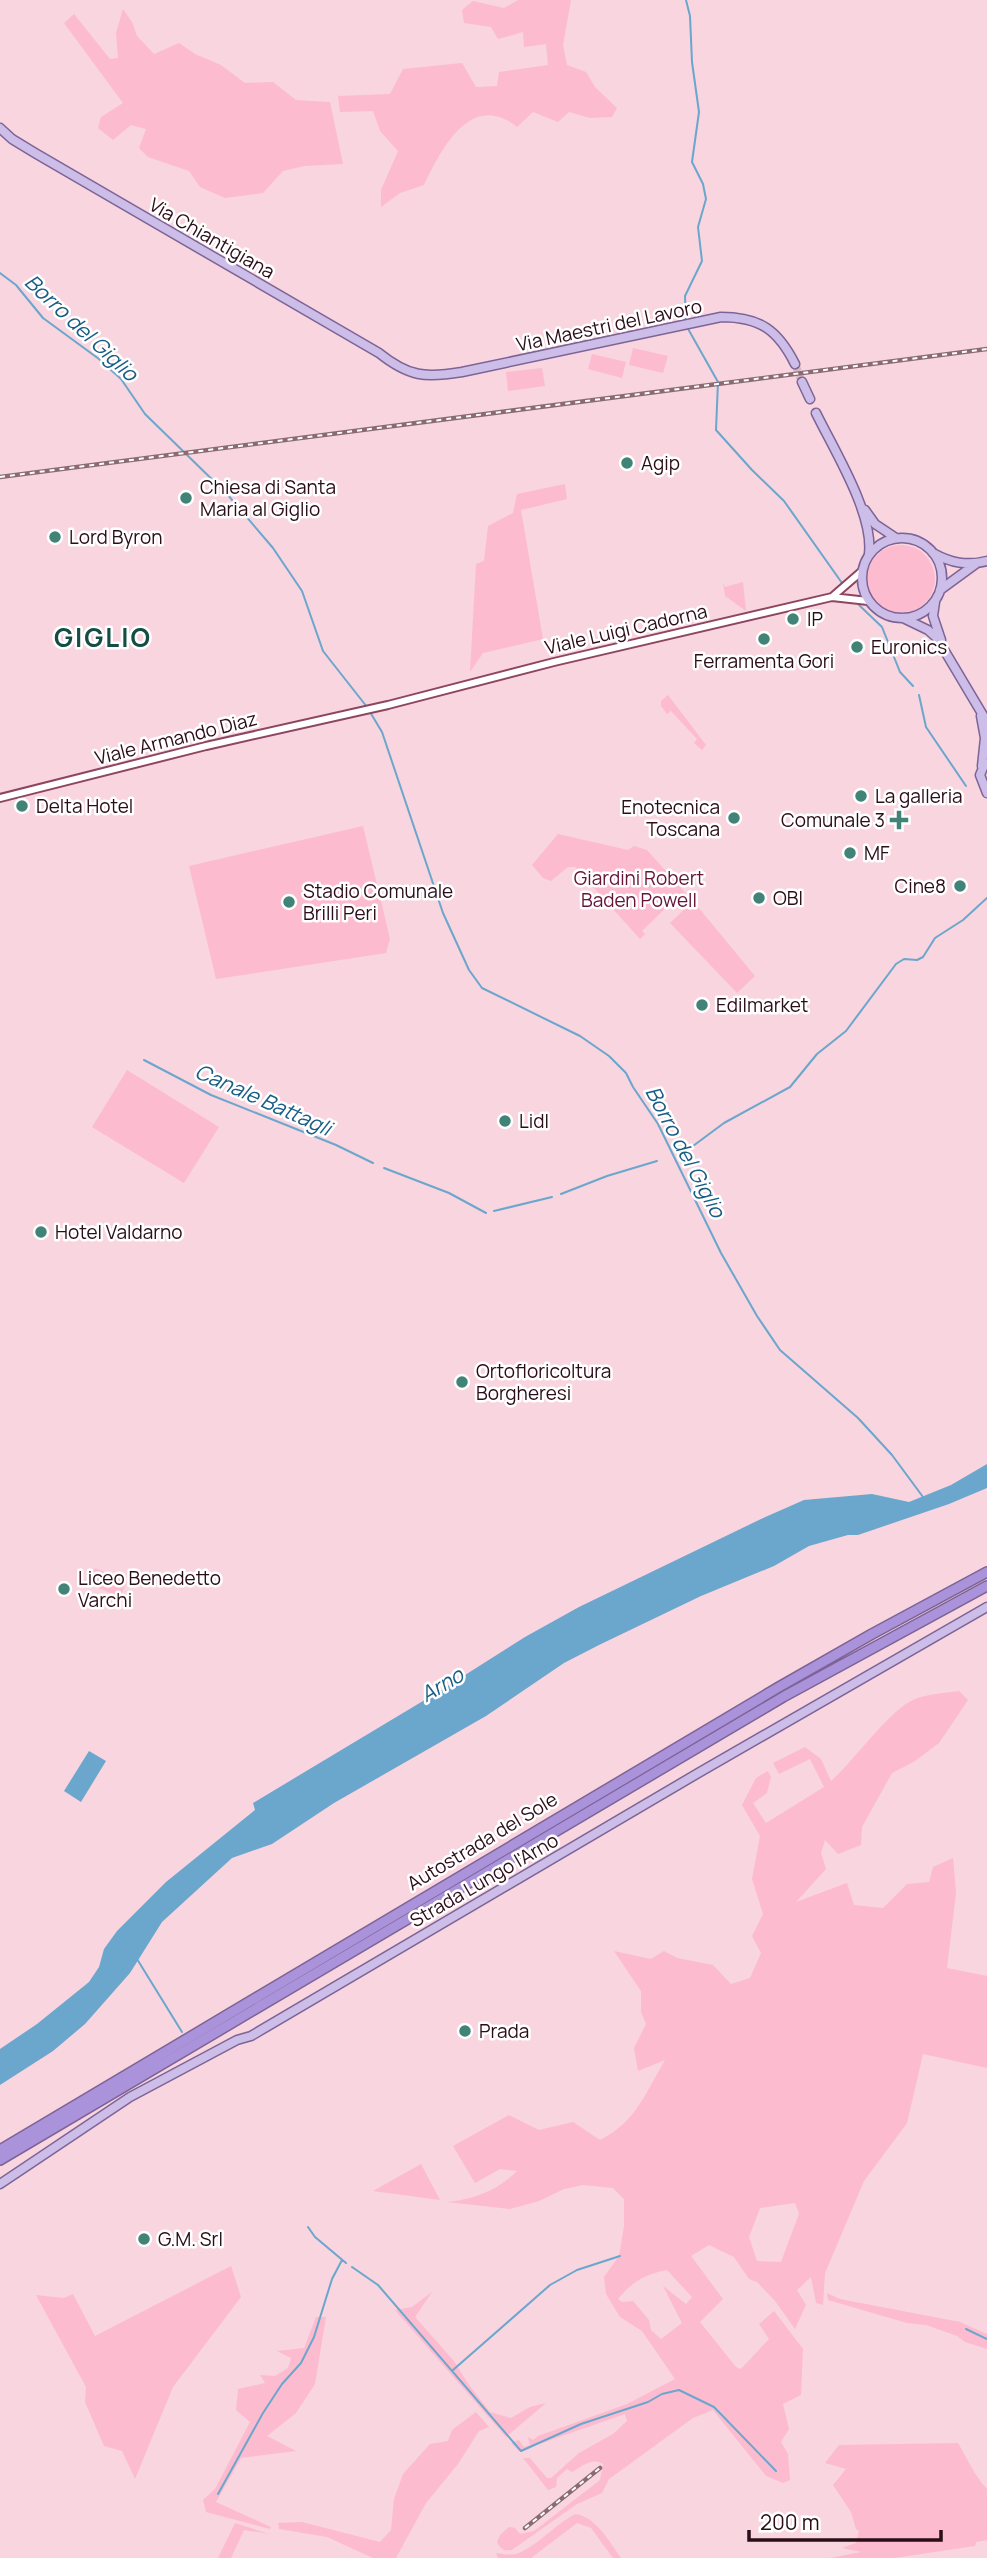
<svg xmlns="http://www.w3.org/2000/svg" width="987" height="2558" viewBox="0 0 987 2558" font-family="Manrope,sans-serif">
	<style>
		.green { fill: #fdbbcf; fill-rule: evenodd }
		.water { fill: #6ba6cd }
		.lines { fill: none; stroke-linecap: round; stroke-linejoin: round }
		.stream { stroke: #6ba6cd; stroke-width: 2 }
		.major-tunnel { stroke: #d9b7c1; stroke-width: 8; stroke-dasharray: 8 4; stroke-linecap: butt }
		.minor-casing { stroke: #8e4660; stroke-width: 10 }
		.major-casing { stroke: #7d6496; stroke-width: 11 }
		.highway-casing { stroke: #7d6496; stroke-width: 12 }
		.minor { stroke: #fff; stroke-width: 6 }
		.major { stroke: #ccbee9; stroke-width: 8 }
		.highway { stroke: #aa93da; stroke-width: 9 }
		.rail-casing { stroke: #8a6a74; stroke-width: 4.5 }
		.rail { stroke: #fff; stroke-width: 2; stroke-dasharray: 5; stroke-linecap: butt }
		.poi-dot { fill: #418477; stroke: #fff; stroke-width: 2.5 }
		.labels { text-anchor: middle; stroke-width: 5; stroke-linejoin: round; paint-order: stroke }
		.street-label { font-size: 19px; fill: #2a0d18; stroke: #fff }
		.poi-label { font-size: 19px; fill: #2a0d18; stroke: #fff; text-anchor: start }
		.park-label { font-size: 19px; fill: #641538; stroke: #fff }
		.water-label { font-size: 21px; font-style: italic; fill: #175d84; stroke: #fff }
		.district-label { font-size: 26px; font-weight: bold; letter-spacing: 2px; fill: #144d43; stroke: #fff }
	</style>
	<rect width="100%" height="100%" fill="#f8d5df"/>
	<path class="green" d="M 518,0 L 571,0 L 563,45 L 567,65 L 586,72 L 595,87 L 617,108 L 612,117 L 590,118 L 569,112 L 558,122 L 533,112 L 517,127 C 471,90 441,149 424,185 L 400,193 L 381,207 L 381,190 L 398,151 L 380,131 L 373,111 L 340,112 L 338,96 L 390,94 L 403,69 L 462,63 L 476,87 L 497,86 L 499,72 L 548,65 L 546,44 L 524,47 L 523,32 L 498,39 L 491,27 L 464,23 L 462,10 L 473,1 L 504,8 Z
		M 123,9 L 132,22 L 137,36 L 154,54 L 179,43 L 195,54 L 221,65 L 245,83 L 273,82 L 296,100 L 330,102 L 343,164 L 304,166 L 283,171 L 263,193 L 225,198 L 200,187 L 189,171 L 148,157 L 139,148 L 146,129 L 131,125 L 113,140 L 98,128 L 101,117 L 123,103 L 64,23 L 74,14 L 110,59 L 118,58 L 116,33 Z
		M 633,348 L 668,356 L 663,373 L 629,365 Z
		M 592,354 L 626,362 L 622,378 L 588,369 Z
		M 542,368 L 545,386 L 508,391 L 506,372 Z
		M 565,484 L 567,499 L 521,510 L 543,639 L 483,653 L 470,672 L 476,564 L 484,561 L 488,526 L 513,513 L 517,494 Z
		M867 579a34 34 0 1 1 68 0a34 34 0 1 1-68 0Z
		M 723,582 L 725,587 L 743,582 L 746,611 L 725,596 Z
		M 668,695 L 706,745 L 702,750 L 694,743 L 697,739 L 671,711 L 667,714 L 661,706 L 661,701 Z
		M 363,826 L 390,939 L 386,953 L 216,979 L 189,866 Z
		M 558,834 L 628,850 L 634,846 L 647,850 L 687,895 L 679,903 L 674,900 L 642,931 L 645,934 L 640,939 L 575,867 L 568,867 L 551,881 L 543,878 L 532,865 Z
		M 693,901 L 755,976 L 737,993 L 670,923 Z
		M 127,1070 L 219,1127 L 184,1183 L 92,1127 Z
		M 95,1568 L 127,1582 L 120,1597 L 89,1584 Z
		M 959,1691 L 968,1700 L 939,1743 L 915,1761 L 892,1773 L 862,1827 L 861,1845 L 838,1854 L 825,1840 L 821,1853 L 826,1869 L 796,1902 L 847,1883 L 854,1905 L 883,1908 L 907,1884 L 929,1882 L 933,1867 L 953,1858 L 956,1893 L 947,1968 L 987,1976 L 987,2068 L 923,2054 L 907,2123 L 864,2181 L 825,2273 L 823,2305 L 816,2303 L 811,2277 L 797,2290 L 806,2305 L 795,2329 L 775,2301 L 757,2282 L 749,2279 L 734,2257 L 709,2245 L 691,2256 L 723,2299 L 700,2322 L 736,2367 L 741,2369 L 769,2339 L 759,2324 L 774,2311 L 803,2349 L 801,2395 L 783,2404 L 789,2429 L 781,2442 L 788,2454 L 790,2480 L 783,2483 L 766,2476 L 713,2410 L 693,2418 L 609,2479 L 602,2493 L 577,2504 L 512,2550 C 504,2551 501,2550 497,2542 L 500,2535 L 509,2527 L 515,2528 L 520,2534 L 534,2531 L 600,2480 L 603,2464 C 593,2457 582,2466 572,2472 L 567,2469 L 557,2478 L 556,2487 L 548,2490 L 523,2458 L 530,2458 L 547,2478 L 551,2478 L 579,2453 L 613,2434 L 627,2421 L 625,2414 L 519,2451 L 511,2443 L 519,2440 L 524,2447 L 530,2445 L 528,2437 L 533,2440 L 538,2436 L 627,2404 L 675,2379 L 642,2331 L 620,2317 L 606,2294 L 604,2277 L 619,2256 L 624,2226 L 624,2199 L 613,2188 L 583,2185 L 564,2189 L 539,2201 L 510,2209 L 447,2202 C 474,2199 497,2191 517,2171 L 500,2169 L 475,2183 L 453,2146 L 509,2115 L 539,2130 L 573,2122 L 600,2140 C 636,2122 645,2094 665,2060 L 638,2071 L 634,2048 L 646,2024 L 641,2012 L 641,1991 L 614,1951 L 651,1959 L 664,1951 L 677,1958 L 713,1965 L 731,1984 L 750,1978 L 761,1953 L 752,1936 L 763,1914 L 752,1879 L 760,1836 L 742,1805 L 756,1778 L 768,1771 L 771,1777 L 767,1793 L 753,1803 L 766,1823 L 824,1787 L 810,1759 L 779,1774 L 773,1763 L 805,1747 L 821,1759 L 831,1781 C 854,1761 891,1708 915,1699 C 928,1694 945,1693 959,1691 ZM 795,2203 L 799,2214 L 781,2262 L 757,2261 L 749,2237 L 760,2208 ZM 667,2270 L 692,2297 L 686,2304 L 663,2286 L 682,2323 L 661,2339 L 651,2330 L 649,2320 L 633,2301 L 622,2302 L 618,2299 C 632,2282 645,2274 667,2270 Z
		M 421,2164 L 440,2200 L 373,2191 Z
		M 231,2266 L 241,2297 L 173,2387 L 135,2479 L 122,2451 L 104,2446 L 85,2402 L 86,2387 L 36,2295 L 64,2298 L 73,2294 L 95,2336 Z
		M 432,2292 L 415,2317 L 454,2361 L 469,2385 L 490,2412 L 511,2418 L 530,2407 L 546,2403 L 506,2437 L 395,2310 L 412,2307 Z
		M 827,2293 L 840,2299 L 960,2322 L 987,2334 L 987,2349 L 965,2342 L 957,2336 L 926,2325 L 907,2323 L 828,2300 Z
		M 316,2317 L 326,2317 L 315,2384 L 296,2413 L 267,2436 L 296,2451 L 241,2458 L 216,2502 L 271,2527 L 270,2529 L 206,2512 L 203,2500 L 215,2489 L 250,2422 L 236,2410 L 238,2389 L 265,2383 L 260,2375 L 275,2376 L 288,2368 L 291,2358 L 277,2351 L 304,2348 Z
		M 476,2412 L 489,2427 L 479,2431 L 458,2464 L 426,2503 L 396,2558 L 373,2558 L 327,2537 L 279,2529 L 278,2523 L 302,2522 L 380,2542 L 391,2530 L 394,2499 L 403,2474 L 430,2444 L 448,2441 L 452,2430 Z
		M 958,2443 C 968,2460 974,2475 987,2489 L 987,2540 L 976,2542 L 975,2546 L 894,2558 L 830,2558 L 861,2552 L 842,2548 L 856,2543 L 859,2531 L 856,2529 L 851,2512 L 833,2485 L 846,2469 L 825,2463 L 839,2445 Z
		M 575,2514 C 597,2517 609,2542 621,2558 L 613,2558 L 591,2528 L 577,2523 L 531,2558 L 498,2558 L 496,2553 C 504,2554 511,2556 519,2553 C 539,2544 555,2525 575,2514 Z
		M 235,2523 L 269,2534 L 244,2530 L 231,2558 L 218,2558 Z"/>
	<path class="water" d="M 987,1464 L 987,1488 L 949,1504 L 858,1535 L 848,1535 L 809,1546 L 774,1566 L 701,1596 L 599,1645 L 564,1663 L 486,1716 L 334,1803 L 272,1844 L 232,1858 L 162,1922 L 130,1973 L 85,2024 L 53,2051 L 0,2085 L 0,2049 L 37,2024 L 89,1982 L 99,1967 L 104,1949 L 117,1931 L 166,1882 L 255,1810 L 253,1803 L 443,1689 L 525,1637 L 579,1607 L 761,1519 L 804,1500 L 872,1494 L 909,1502 L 951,1485 Z
		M 89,1751 L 106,1761 L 81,1802 L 64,1791 Z"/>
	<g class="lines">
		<path class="stream" d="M 0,273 L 16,285 L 43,318 L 99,359 L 121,379 L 145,414 L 227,494 L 273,548 L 302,591 L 323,651 L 367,707
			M 686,322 L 685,296 L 702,261 L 698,227 L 706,199 L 703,184 L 692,162 L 699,112 L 692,62 L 690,16 L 686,0
			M 687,327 L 718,382 L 716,430 L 752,470 L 784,501 L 842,583
			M 859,605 L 882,627 L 900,672 L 913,686
			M 919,695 L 926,727 L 966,786
			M 370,712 L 382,732 L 443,913 L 469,970 L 482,988 L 580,1036 L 609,1056 L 626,1073 L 633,1087 L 658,1124 L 721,1253 L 757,1316 L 780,1350 L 858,1418 L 892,1455 L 923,1497
			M 144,1060 L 211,1095 L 336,1145 L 373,1163
			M 693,1146 L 724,1123 L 790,1087 L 817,1054 L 846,1031 L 896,964 L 904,959 L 917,960 L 923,957 L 935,938 L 963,920 L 987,898
			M 384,1168 L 449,1193 L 486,1213
			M 561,1194 L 607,1176 L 657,1161
			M 494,1211 L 552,1197
			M 137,1959 L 182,2032
			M 308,2227 L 315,2237 L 346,2263
			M 352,2267 L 378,2285 L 521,2451 L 581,2424 L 648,2402 L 662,2394 L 679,2390 L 714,2407 L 776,2471
			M 966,2329 L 987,2339
			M 453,2370 L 550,2285 L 577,2270 L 620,2256
			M 218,2494 L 263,2413 L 282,2384 L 301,2363 L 314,2337 L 332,2279 L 342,2260"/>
		<path class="major-tunnel" d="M 795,364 L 802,382"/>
		<g class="minor-casing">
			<path id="minor" d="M 832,597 L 862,571
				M 0,798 L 206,746 L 388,705 L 554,662 L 832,597 L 868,601"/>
		</g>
		<g class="major-casing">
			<path id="major" d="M 0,128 L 12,139 L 35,153 L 379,353 C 409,377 425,378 462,372 L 721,317 C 760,317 778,330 795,364
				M 802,382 L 810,399
				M 816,413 C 834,450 874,514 869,554
				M 865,510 L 875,524 L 896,538
				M862 578a40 40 0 1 1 80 0a40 40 0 1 1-80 0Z
				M 933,553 C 951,563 967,566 987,561
				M 940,590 L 977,563
				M 935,602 L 933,616 L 941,640
				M 903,618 L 928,630 L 937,638 L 987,722
				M 981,716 L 985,738 L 982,766
				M 985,763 L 980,775 L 987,793
				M 0,2184 L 130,2097 L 237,2040 L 251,2036 L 700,1772 L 987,1607"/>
		</g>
		<g class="highway-casing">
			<path id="highway" d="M 0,2150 L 779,1687 L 872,1634 L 987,1572
				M 0,2160 L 783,1697 L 987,1586"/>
		</g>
		<use href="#minor" class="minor"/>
		<use href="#major" class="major"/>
		<use href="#highway" class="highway"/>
		<g class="rail-casing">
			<path id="rail" d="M 0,477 L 987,349
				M 525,2528 L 600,2468"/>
		</g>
		<use href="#rail" class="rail"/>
	</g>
	<g class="poi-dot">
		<circle cx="627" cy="463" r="7"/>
		<circle cx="186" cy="498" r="7"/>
		<circle cx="55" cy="537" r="7"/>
		<circle cx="793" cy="619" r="7"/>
		<circle cx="764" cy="639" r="7"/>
		<circle cx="857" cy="647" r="7"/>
		<circle cx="861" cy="796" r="7"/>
		<circle cx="22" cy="806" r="7"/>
		<circle cx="734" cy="818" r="7"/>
		<path d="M895.5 809.5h7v7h7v7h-7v7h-7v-7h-7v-7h7z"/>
		<circle cx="850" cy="853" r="7"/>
		<circle cx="960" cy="886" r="7"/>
		<circle cx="759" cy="898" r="7"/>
		<circle cx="289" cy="902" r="7"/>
		<circle cx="702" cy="1005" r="7"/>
		<circle cx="505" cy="1121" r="7"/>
		<circle cx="41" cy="1232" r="7"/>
		<circle cx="462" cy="1382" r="7"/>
		<circle cx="64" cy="1589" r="7"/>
		<circle cx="465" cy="2031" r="7"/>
		<circle cx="144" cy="2239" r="7"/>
	</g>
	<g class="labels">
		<g class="street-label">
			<text transform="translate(212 238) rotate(30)" y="7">Via Chiantigiana</text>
			<text transform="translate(609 325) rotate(-12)" y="7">Via Maestri del Lavoro</text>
			<text transform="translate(626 629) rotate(-13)" y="7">Viale Luigi Cadorna</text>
			<text transform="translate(176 738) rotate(-14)" y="7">Viale Armando Diaz</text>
			<text transform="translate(482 1841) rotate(-31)" y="7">Autostrada del Sole</text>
			<text transform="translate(484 1880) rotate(-30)" y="7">Strada Lungo l'Arno</text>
		</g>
		<g class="poi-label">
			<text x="641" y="470">Agip</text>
			<text x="200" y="494">Chiesa di Santa<tspan x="200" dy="22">Maria al Giglio</tspan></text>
			<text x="69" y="544">Lord Byron</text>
			<text x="807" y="626">IP</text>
			<text x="871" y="654">Euronics</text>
			<text x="764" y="668" text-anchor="middle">Ferramenta Gori</text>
			<text x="875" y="803">La galleria</text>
			<text x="36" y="813">Delta Hotel</text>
			<text x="720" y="814" text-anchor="end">Enotecnica<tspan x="720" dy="22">Toscana</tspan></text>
			<text x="885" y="827" text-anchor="end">Comunale 3</text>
			<text x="864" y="860">MF</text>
			<text x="946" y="893" text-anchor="end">Cine8</text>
			<text x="303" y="898">Stadio Comunale<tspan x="303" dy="22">Brilli Peri</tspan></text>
			<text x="773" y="905">OBI</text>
			<text x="716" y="1012">Edilmarket</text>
			<text x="519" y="1128">Lidl</text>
			<text x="55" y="1239">Hotel Valdarno</text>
			<text x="476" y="1378">Ortofloricoltura<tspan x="476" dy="22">Borgheresi</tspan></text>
			<text x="78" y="1585">Liceo Benedetto<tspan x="78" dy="22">Varchi</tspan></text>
			<text x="479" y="2038">Prada</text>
			<text x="158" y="2246">G.M. Srl</text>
		</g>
		<g class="park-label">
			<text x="639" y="885">Giardini Robert<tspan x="639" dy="22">Baden Powell</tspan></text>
		</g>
		<g class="water-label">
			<text transform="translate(81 328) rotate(43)" y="7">Borro del Giglio</text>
			<text transform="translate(263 1100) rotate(24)" y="7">Canale Battagli</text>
			<text transform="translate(685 1152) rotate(62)" y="7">Borro del Giglio</text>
			<text transform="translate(442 1685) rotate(-31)" y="7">Arno</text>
		</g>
		<g class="district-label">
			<text x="103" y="647">GIGLIO</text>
		</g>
	</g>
	<path d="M749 2530v10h192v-10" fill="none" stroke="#2a0d18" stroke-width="3.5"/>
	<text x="760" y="2530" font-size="21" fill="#2a0d18" stroke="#ffffff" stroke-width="5" paint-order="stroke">200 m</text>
</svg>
